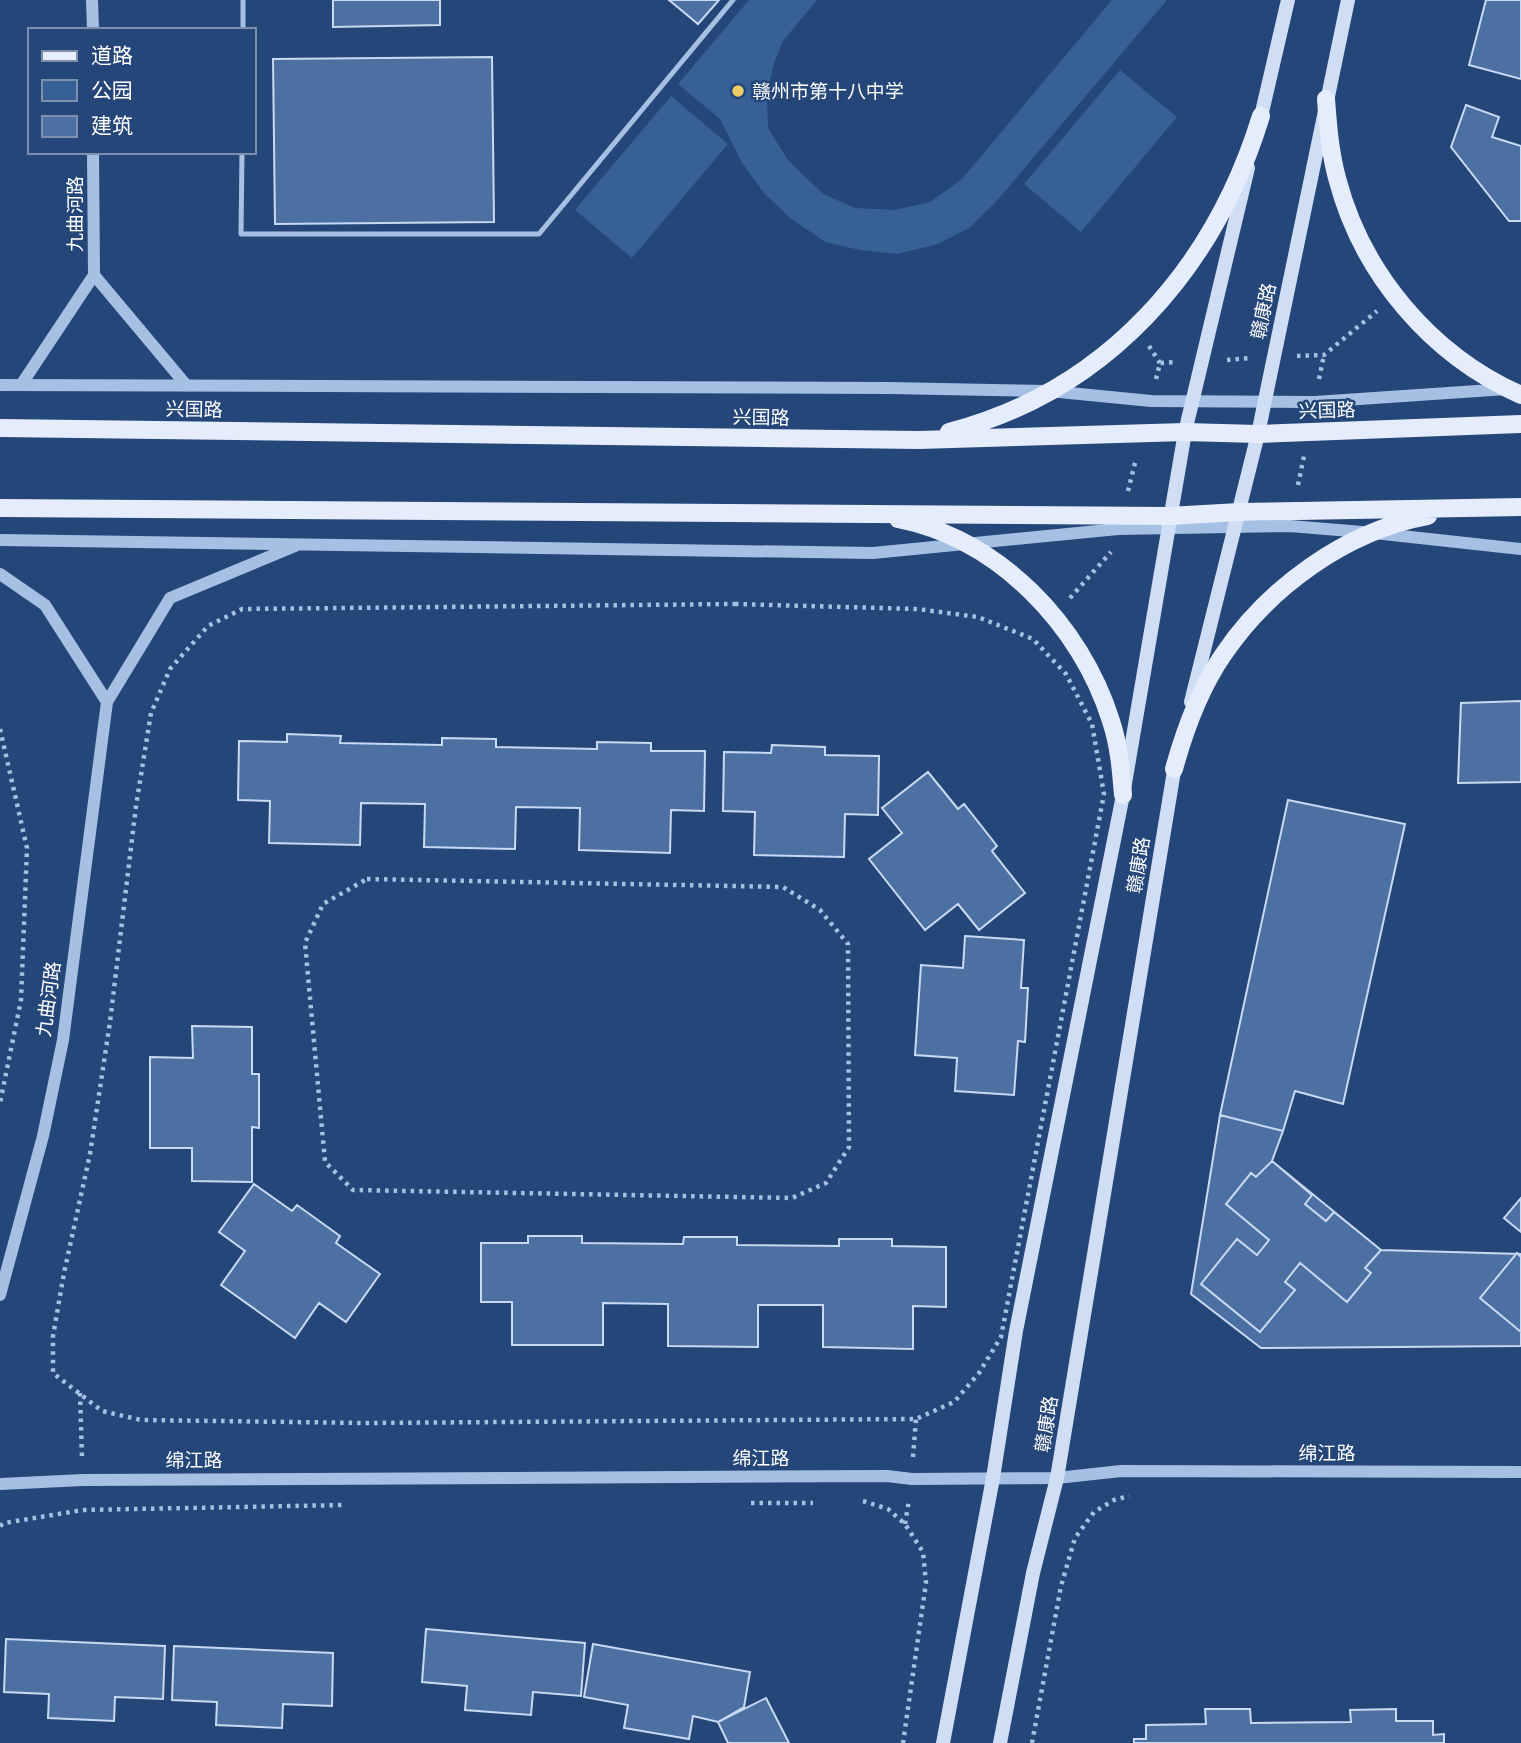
<svg xmlns="http://www.w3.org/2000/svg" width="1521" height="1743" viewBox="0 0 1521 1743" font-family="Ubuntu,'Noto Sans SC',sans-serif">
	<style>
		.green { fill: #376096 }
		.building { fill: #4c70a2; stroke: #c8daf3; stroke-width: 2 }
		.lines { fill: none; stroke-linecap: round; stroke-linejoin: round }
		.path { stroke: #a6c0e4; stroke-width: 4.5; stroke-dasharray: 3.5 5; stroke-linecap: butt }
		.service { stroke: #a6c0e4; stroke-width: 5 }
		.tertiary { stroke: #a6c0e4; stroke-width: 12 }
		.secondary { stroke: #cfdef4; stroke-width: 14 }
		.primary { stroke: #e5edfc; stroke-width: 18 }
		.poi-dot { fill: #eecb6a; stroke: #244678; stroke-width: 2.5 }
		.labels { text-anchor: middle; stroke-width: 5; stroke-linejoin: round; paint-order: stroke }
		.poi-label { font-size: 19px; fill: #fff; stroke: #244678; text-anchor: start }
		.street-label { font-size: 19px; fill: #fff; stroke: #244678 }
	</style>
	<rect width="100%" height="100%" fill="#244678"/>
	<path class="green" d="M 749,0 L 817,0 L 783,41 L 774,63 L 767,93 L 768,128 L 788,160 L 823,194 L 855,208 L 895,210 L 930,202 L 962,179 L 1112,0 L 1167,0 L 995,203 L 969,228 L 938,244 L 897,254 L 860,250 L 825,242 L 790,218 L 765,194 L 742,163 L 720,119 L 678,84 Z
		M 1120,70 L 1177,117 L 1081,232 L 1024,184 Z
		M 671,96 L 728,144 L 632,258 L 575,210 Z"/>
	<path class="building" d="M 333,0 L 440,0 L 440,25 L 333,27 Z
		M 669,0 L 719,0 L 698,24 Z
		M 1486,0 L 1521,0 L 1521,79 L 1469,65 Z
		M 492,57 L 494,222 L 275,224 L 273,59 Z
		M 1466,105 L 1499,117 L 1492,137 L 1521,146 L 1521,221 L 1509,221 L 1451,147 Z
		M 1521,701 L 1521,782 L 1458,783 L 1461,703 Z
		M 287,734 L 341,736 L 340,743 L 442,745 L 442,738 L 496,739 L 496,747 L 597,749 L 597,742 L 651,743 L 651,751 L 705,751 L 704,811 L 671,810 L 670,853 L 579,850 L 580,808 L 516,807 L 515,849 L 424,847 L 425,804 L 361,803 L 360,845 L 269,843 L 270,801 L 238,800 L 239,741 L 287,742 Z
		M 772,745 L 825,747 L 825,755 L 879,756 L 878,815 L 845,814 L 844,857 L 754,855 L 755,812 L 723,811 L 724,752 L 771,753 Z
		M 928,772 L 958,809 L 964,804 L 997,846 L 992,851 L 1025,893 L 979,930 L 958,904 L 925,930 L 869,859 L 902,833 L 882,808 Z
		M 1288,800 L 1405,824 L 1343,1104 L 1295,1091 L 1283,1131 L 1220,1115 Z
		M 965,936 L 1024,940 L 1021,988 L 1028,988 L 1025,1042 L 1018,1041 L 1014,1095 L 955,1091 L 957,1058 L 915,1055 L 921,965 L 963,968 Z
		M 192,1026 L 252,1027 L 252,1074 L 259,1074 L 259,1128 L 252,1127 L 252,1182 L 192,1181 L 192,1148 L 150,1148 L 150,1057 L 193,1058 Z
		M 1220,1115 L 1283,1131 L 1272,1161 L 1381,1250 L 1521,1254 L 1521,1346 L 1261,1348 L 1191,1294 Z
		M 1272,1161 L 1312,1195 L 1305,1204 L 1326,1221 L 1334,1212 L 1381,1250 L 1365,1268 L 1371,1273 L 1347,1302 L 1300,1263 L 1285,1282 L 1295,1290 L 1260,1332 L 1201,1284 L 1237,1239 L 1257,1255 L 1269,1240 L 1226,1204 L 1251,1173 L 1256,1177 Z
		M 254,1184 L 292,1211 L 297,1205 L 340,1236 L 336,1243 L 380,1274 L 346,1322 L 319,1303 L 295,1338 L 221,1285 L 245,1251 L 219,1232 Z
		M 1521,1198 L 1521,1232 L 1504,1218 Z
		M 528,1236 L 582,1236 L 582,1243 L 683,1244 L 684,1237 L 737,1237 L 737,1245 L 839,1246 L 839,1239 L 892,1239 L 892,1246 L 946,1247 L 946,1307 L 913,1306 L 913,1349 L 823,1347 L 823,1305 L 758,1305 L 758,1347 L 668,1346 L 668,1304 L 603,1303 L 603,1345 L 512,1345 L 512,1302 L 481,1302 L 481,1243 L 528,1243 Z
		M 1517,1253 L 1521,1257 L 1521,1332 L 1480,1298 Z
		M 426,1629 L 585,1643 L 581,1696 L 533,1692 L 531,1715 L 465,1710 L 467,1686 L 422,1682 Z
		M 6,1639 L 165,1646 L 163,1699 L 115,1697 L 114,1721 L 48,1718 L 49,1694 L 4,1692 Z
		M 593,1644 L 750,1672 L 744,1707 L 718,1722 L 693,1716 L 689,1739 L 624,1728 L 628,1705 L 584,1697 Z
		M 174,1646 L 333,1653 L 332,1706 L 283,1704 L 282,1728 L 216,1725 L 217,1702 L 172,1700 Z
		M 766,1698 L 789,1743 L 728,1743 L 718,1722 Z
		M 1205,1709 L 1250,1709 L 1251,1723 L 1351,1722 L 1350,1710 L 1396,1709 L 1396,1721 L 1433,1721 L 1433,1735 L 1444,1734 L 1444,1743 L 1134,1743 L 1134,1739 L 1146,1739 L 1146,1725 L 1206,1724 Z"/>
	<g class="lines">
		<path class="path" d="M 1149,346 L 1160,363
			M 1297,356 L 1324,355 L 1377,311
			M 1227,360 L 1250,358
			M 1156,379 L 1160,363 L 1177,362
			M 1319,379 L 1324,355
			M 1298,485 L 1304,456
			M 1128,491 L 1136,459
			M 1070,598 L 1111,552
			M 735,604 L 917,609 L 978,617 L 1033,639 L 1066,674 L 1092,724 L 1104,794 L 1001,1337 L 979,1373 L 954,1402 L 916,1419 L 365,1423 L 141,1420 L 102,1411 L 53,1373 L 53,1336 L 64,1273 L 90,1154 L 110,1022 L 136,806 L 151,713 L 170,669 L 208,626 L 242,609 Z
			M 0,729 L 27,848 L 21,1000 L 0,1103
			M 367,879 L 783,887 L 820,910 L 848,944 L 849,1147 L 826,1183 L 792,1198 L 353,1190 L 325,1162 L 305,943 L 323,904 Z
			M 80,1393 L 82,1458
			M 913,1457 L 916,1419
			M 863,1501 L 888,1509 L 905,1524 L 923,1552 L 926,1583 L 903,1743
			M 751,1503 L 813,1503
			M 905,1524 L 909,1500
			M 0,1526 L 4,1523 L 83,1510 L 344,1505
			M 1032,1743 L 1061,1586 L 1075,1538 L 1094,1512 L 1114,1500 L 1129,1496"/>
		<path class="service" d="M 243,30 L 243,0
			M 242,152 L 241,234 L 539,234 L 733,0"/>
		<path class="tertiary" d="M 92,0 L 93,30
			M 93,152 L 94,275
			M 0,385 L 890,388 L 1049,391 L 1151,401 L 1315,402 L 1507,389
			M 21,385 L 94,275 L 187,386
			M 0,540 L 873,553 L 1118,529 L 1290,526 L 1374,533 L 1521,549
			M 0,574 L 45,605 L 107,702 L 170,598 L 295,546
			M 0,1295 L 43,1136 L 63,1040 L 107,702
			M 0,1484 L 83,1480 L 887,1476 L 912,1479 L 1057,1478 L 1121,1471 L 1521,1472"/>
		<path class="secondary" d="M 1259,125 L 1288,0
			M 1191,702 L 1258,434 L 1348,0
			M 943,1743 L 993,1478 L 1016,1331 L 1123,795 L 1185,432 L 1248,168
			M 1000,1743 L 1033,1573 L 1057,1478 L 1176,759"/>
		<path class="primary" d="M 1326,99 C 1328,126 1330,152 1337,178 C 1362,274 1431,355 1521,395
			M 0,428 L 919,440 L 1185,432 L 1258,434 L 1521,424
			M 949,432 C 1107,391 1214,269 1261,116
			M 0,508 L 1169,516 L 1239,512 L 1521,507
			M 898,519 C 999,539 1081,625 1111,721 C 1119,745 1121,770 1123,795
			M 1174,769 C 1185,729 1199,690 1223,655 C 1269,587 1346,531 1428,516"/>
	</g>
	<circle class="poi-dot" cx="738" cy="91" r="7"/>
	<g class="labels">
		<g class="poi-label">
			<text x="752" y="98">赣州市第十八中学</text>
		</g>
		<g class="street-label">
			<text transform="translate(75 214) rotate(-90)" y="7">九曲河路</text>
			<text transform="translate(1263 311) rotate(-78)" y="7">赣康路</text>
			<text transform="translate(194 409) rotate(1)" y="7">兴国路</text>
			<text transform="translate(1327 410) rotate(-2)" y="7">兴国路</text>
			<text transform="translate(761 417) rotate(1)" y="7">兴国路</text>
			<text transform="translate(1138 865) rotate(-81)" y="7">赣康路</text>
			<text transform="translate(48 999) rotate(-82)" y="7">九曲河路</text>
			<text transform="translate(1046 1424) rotate(-81)" y="7">赣康路</text>
			<text x="1327" y="1460">绵江路</text>
			<text x="761" y="1465">绵江路</text>
			<text x="194" y="1467">绵江路</text>
		</g>
	</g>
	<rect x="28" y="28" width="228" height="126" fill="#244678" stroke="#7c90ae" stroke-width="2"/>
	<rect x="42" y="51" width="35" height="10" fill="#e5edfc" stroke="#7c90ae" stroke-width="2"/>
	<text x="91" y="63" font-size="21" fill="#ffffff">道路</text>
	<rect x="42" y="80" width="35" height="21" fill="#376096" stroke="#7c90ae" stroke-width="2"/>
	<text x="91" y="98" font-size="21" fill="#ffffff">公园</text>
	<rect x="42" y="116" width="35" height="21" fill="#4c70a2" stroke="#7c90ae" stroke-width="2"/>
	<text x="91" y="133" font-size="21" fill="#ffffff">建筑</text>
</svg>
